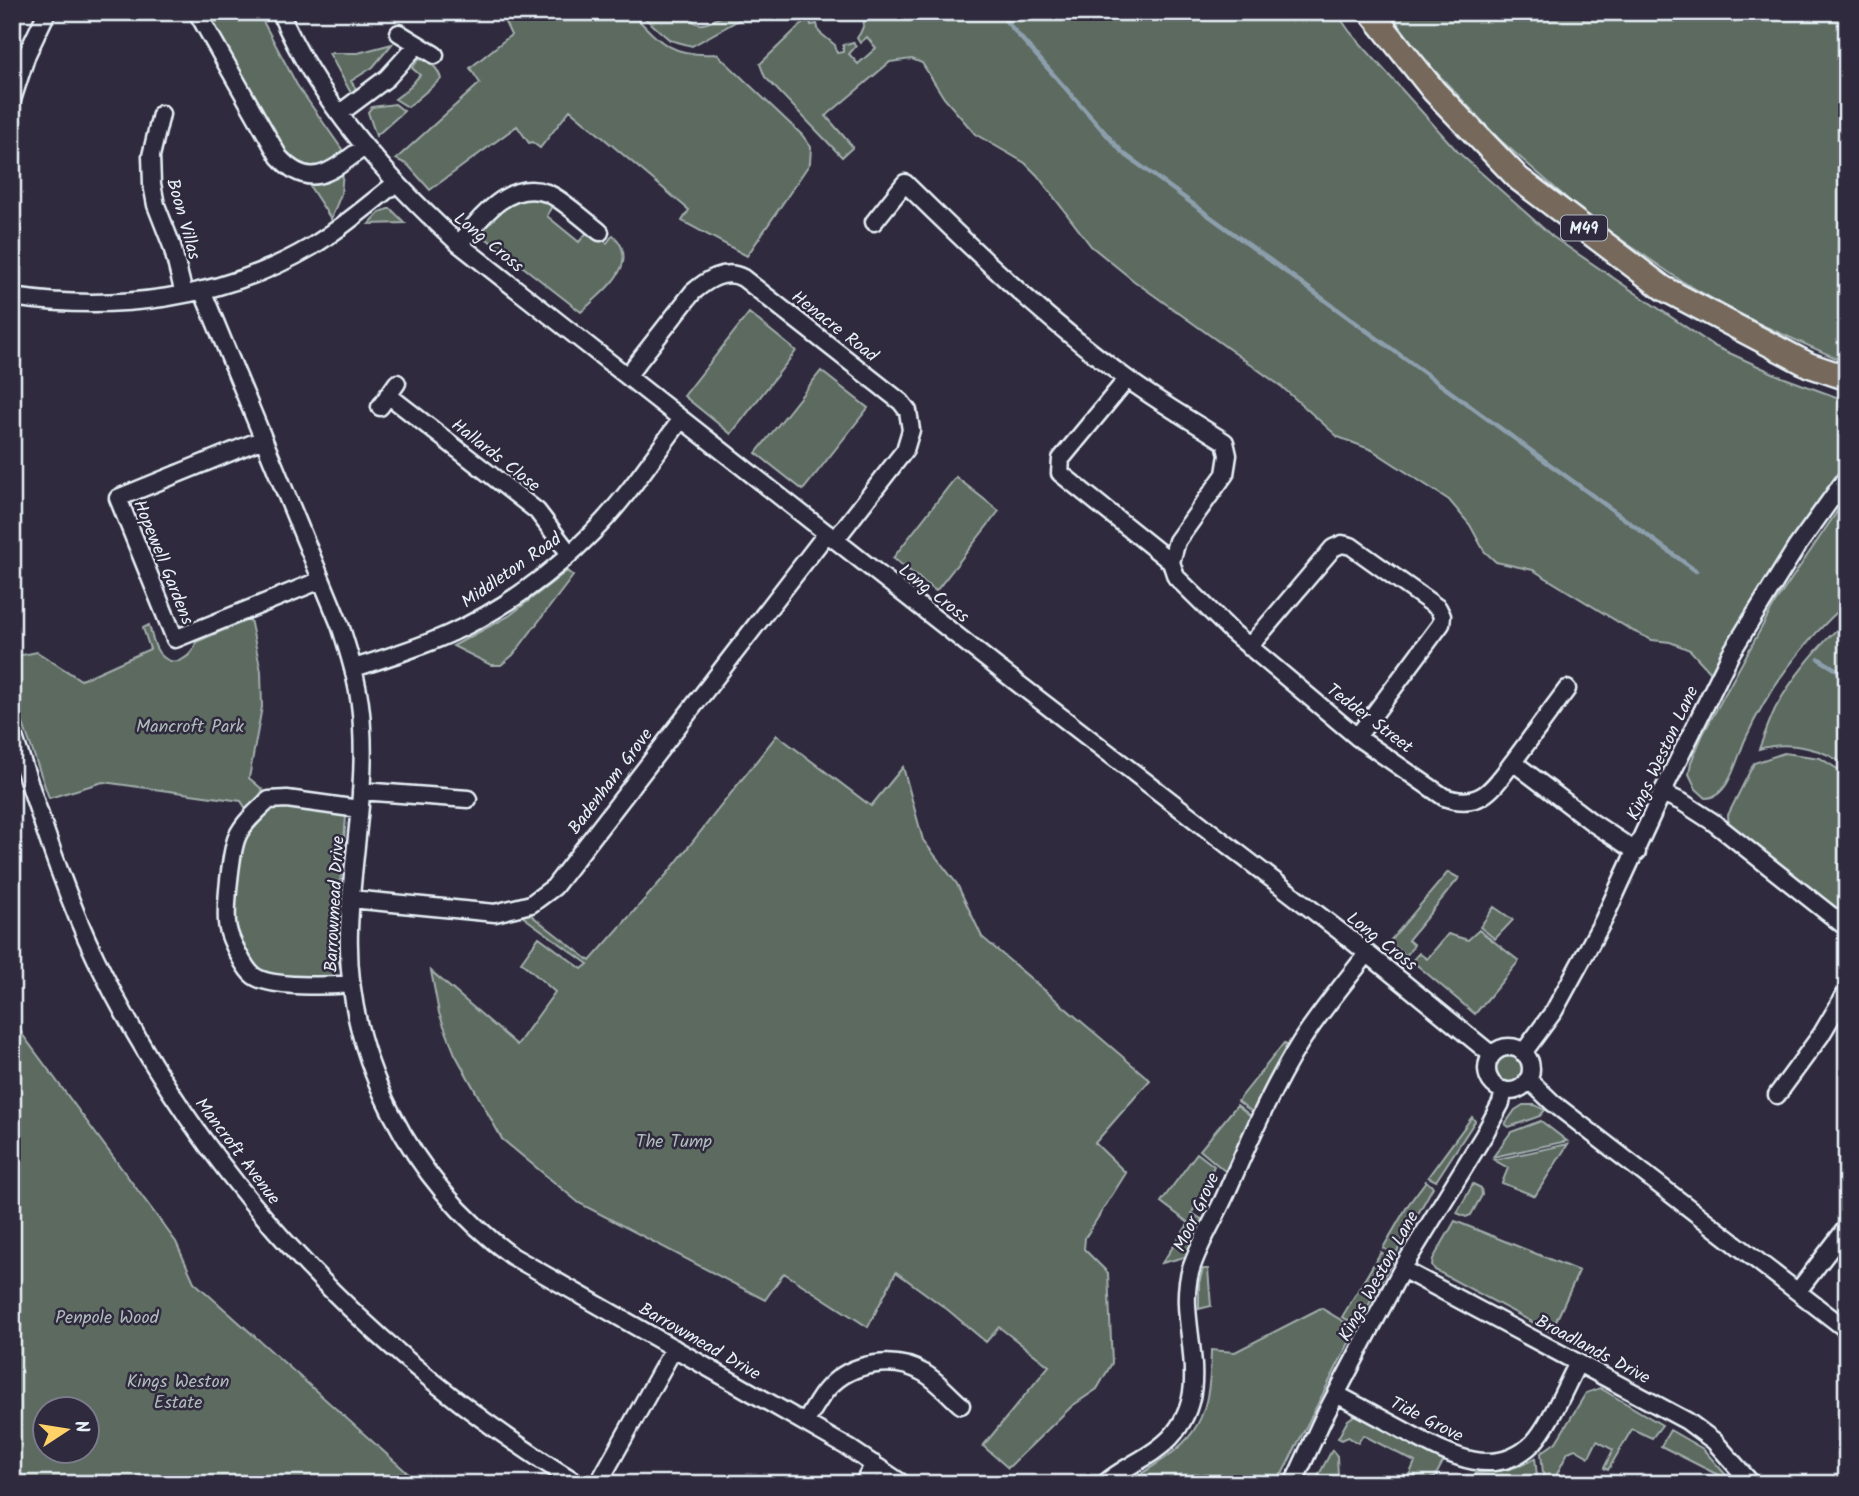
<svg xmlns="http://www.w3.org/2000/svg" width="1859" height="1496" viewBox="0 0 1859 1496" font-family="Kalam,sans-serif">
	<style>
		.green { fill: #5c6a61; stroke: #a2aeac; stroke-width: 2; fill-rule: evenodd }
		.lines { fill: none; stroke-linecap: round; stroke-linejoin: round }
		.stream { stroke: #8d9fac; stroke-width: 4.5 }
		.minor-casing { stroke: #e8f1f8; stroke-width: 21 }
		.highway-casing { stroke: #e8f1f8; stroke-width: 28 }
		.minor { stroke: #2f2a3d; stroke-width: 16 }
		.highway { stroke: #76695c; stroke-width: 23 }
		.labels { text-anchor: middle; stroke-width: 5; stroke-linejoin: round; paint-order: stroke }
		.shield { fill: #2f2a3d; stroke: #b0b5c0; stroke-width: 2 }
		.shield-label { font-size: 16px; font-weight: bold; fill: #e8f1f8 }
		.street-label { font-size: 18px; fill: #e8f1f8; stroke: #2f2a3d }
		.park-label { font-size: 18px; fill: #b0bbbc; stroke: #2f2a3d }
	</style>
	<rect width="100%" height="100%" fill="#2f2a3d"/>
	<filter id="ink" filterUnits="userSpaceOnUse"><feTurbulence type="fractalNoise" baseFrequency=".0143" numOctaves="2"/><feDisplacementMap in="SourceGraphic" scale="14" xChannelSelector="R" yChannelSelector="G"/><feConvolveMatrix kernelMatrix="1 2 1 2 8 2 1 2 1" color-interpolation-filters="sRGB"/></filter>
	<g filter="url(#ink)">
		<path class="green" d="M 201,12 L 258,12 L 297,85 L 346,155 L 324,170 L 294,167 Z
			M 500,12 L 631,12 C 660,43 672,57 717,54 L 802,135 L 811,147 L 810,163 L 747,256 L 682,221 L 689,210 L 570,110 L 540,148 L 532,142 L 529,143 L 517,126 L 430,190 L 408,165 L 396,159 L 480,83 L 470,68 L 511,35 Z
			M 638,12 L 686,12 C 700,36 712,18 730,13 C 736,11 746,12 753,12 L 692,46 L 670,40 Z
			M 814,12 L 819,17 L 810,19 L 811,25 L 817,24 L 819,32 L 835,45 L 837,53 L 843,52 L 843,45 L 853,42 L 856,46 L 849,54 L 858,64 L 876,48 L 867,37 L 860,43 L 857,38 C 863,30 866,22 863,12 L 1336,12 L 1350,32 L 1458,152 L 1553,237 L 1714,346 L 1782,377 L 1847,401 L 1847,463 L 1762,586 L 1711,673 L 1690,650 L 1670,642 L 1652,640 L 1633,631 L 1533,570 L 1496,562 L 1484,551 L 1470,525 L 1449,500 L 1372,450 L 1338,437 L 1282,387 L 1134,281 L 1091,246 L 1037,175 L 1025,163 L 975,134 L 944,98 L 922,63 L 912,59 L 890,62 L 826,116 L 853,147 L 842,157 L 765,77 L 760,64 Z
			M 1390,12 L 1847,12 L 1847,363 L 1744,317 L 1680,280 L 1587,216 L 1499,139 L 1421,56 Z
			M 392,44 L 373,67 L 351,81 L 356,89 L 351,93 L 329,53 L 358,53 Z
			M 419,59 C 430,61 438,68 441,79 L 408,107 L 395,99 L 407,90 L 420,75 L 412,68 Z
			M 395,104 L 404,111 L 376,136 L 368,112 L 372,107 Z
			M 343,171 L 341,194 L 331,219 L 307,182 C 321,182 331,180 343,171 Z
			M 535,197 L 553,203 L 547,216 L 579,242 L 588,231 L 607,243 L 613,235 C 643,264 602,292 581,312 L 478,232 C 497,209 504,201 535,197 Z
			M 388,209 L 391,209 L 405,223 L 369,224 L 380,212 Z
			M 749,313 L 796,351 L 731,434 L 684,396 Z
			M 821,371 L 868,408 L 803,490 L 756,453 Z
			M 956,477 L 999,511 L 936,591 L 893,558 Z
			M 1847,497 L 1847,603 C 1805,640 1768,688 1745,740 C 1737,758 1729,798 1706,798 L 1696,789 L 1689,774 L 1691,762 L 1703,734 L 1775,603 Z
			M 567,571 L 573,576 L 513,655 L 501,665 L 491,665 L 453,646 L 509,616 Z
			M 250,619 L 261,671 L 262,707 L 249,778 L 263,790 L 248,812 L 241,801 L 103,782 L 49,798 L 12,692 L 12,657 L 37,652 L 81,680 L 150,649 L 143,628 L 149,625 C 152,635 154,649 162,656 C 176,669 193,656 196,642 Z
			M 1847,621 L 1847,767 C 1825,748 1787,740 1759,749 C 1764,736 1769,722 1775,709 C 1790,681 1822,640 1847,621 Z
			M 777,735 L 871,806 L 903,767 L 923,840 L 957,884 L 982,937 L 1150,1080 L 1095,1143 L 1126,1173 L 1085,1238 L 1084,1249 L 1108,1273 L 1112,1363 L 1097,1389 L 1072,1406 L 1008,1468 L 983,1446 L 1049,1366 L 999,1327 L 986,1342 L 948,1310 L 896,1272 L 868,1327 L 784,1273 L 765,1300 L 579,1203 L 502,1139 L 455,1054 L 439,1013 L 431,971 L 517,1045 L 555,992 L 521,962 L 539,937 L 582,969 L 588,964 L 522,916 L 527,912 L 590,961 L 667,874 Z
			M 1784,753 L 1820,758 L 1847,775 L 1847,919 L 1729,829 L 1728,815 L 1754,763 Z
			M 282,804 L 341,811 L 346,817 L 338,908 L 339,966 C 336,975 332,978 322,980 L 259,972 L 252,965 L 232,920 L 240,847 C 246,830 264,809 282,804 Z
			M 1448,872 L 1459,878 L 1408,940 L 1414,945 L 1406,956 L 1389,942 Z
			M 1494,907 L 1513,920 L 1495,939 L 1480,927 Z
			M 1479,930 L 1519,961 L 1475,1014 L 1412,961 L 1419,953 L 1427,959 L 1448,934 L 1468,940 Z
			M 12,1007 L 22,1034 L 176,1242 L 194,1282 L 420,1484 L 12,1484 ZM 46,1408 L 88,1408 L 88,1450 L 46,1450 Z
			M 1284,1043 L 1288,1046 L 1252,1112 L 1238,1101 Z
			M1496 1069a13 13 0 1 1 26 0a13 13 0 1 1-26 0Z
			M 1237,1105 L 1251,1116 L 1226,1172 L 1200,1150 Z
			M 1523,1105 L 1535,1105 L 1545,1110 L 1540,1116 L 1509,1127 L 1505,1124 L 1515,1110 Z
			M 1472,1117 L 1475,1121 L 1436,1181 L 1428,1177 Z
			M 1541,1121 L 1567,1141 L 1493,1157 L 1511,1132 Z
			M 1568,1144 L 1535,1196 L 1502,1183 L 1508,1168 L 1494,1160 Z
			M 1197,1153 L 1214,1166 L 1192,1213 L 1203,1220 L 1198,1230 L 1161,1202 Z
			M 1426,1181 L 1433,1187 L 1395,1255 L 1383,1248 L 1408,1205 Z
			M 1473,1184 L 1481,1188 L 1482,1195 L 1471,1215 L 1466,1217 L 1457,1213 Z
			M 1455,1221 L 1579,1271 L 1551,1332 L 1435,1270 L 1432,1265 L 1433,1259 Z
			M 1187,1226 L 1196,1233 L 1185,1257 L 1162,1263 Z
			M 1381,1252 L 1393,1260 L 1358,1325 L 1342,1317 Z
			M 1203,1269 L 1208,1269 L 1211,1306 L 1199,1309 L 1199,1283 Z
			M 1321,1308 L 1356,1329 L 1277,1484 L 1125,1484 C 1191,1443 1210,1432 1211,1350 L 1235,1352 Z
			M 1600,1388 L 1662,1425 L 1652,1438 L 1632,1429 L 1608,1470 L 1604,1468 L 1613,1450 L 1597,1441 L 1589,1457 L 1575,1449 L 1568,1452 L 1552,1484 L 1544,1484 L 1541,1453 L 1556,1442 L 1586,1393 Z
			M 1355,1415 L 1362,1416 L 1444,1460 L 1435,1477 L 1424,1481 L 1410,1473 L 1415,1462 L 1363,1435 L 1358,1443 L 1348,1437 L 1342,1440 L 1338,1438 L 1348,1420 Z
			M 1670,1430 L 1703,1449 L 1734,1484 L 1726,1484 L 1728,1480 L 1661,1446 Z
			M 1332,1450 L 1337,1456 L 1338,1475 L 1349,1484 L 1314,1484 Z
			M 1535,1458 L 1538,1484 L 1472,1484 L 1476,1473 C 1496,1471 1518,1470 1535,1458 Z"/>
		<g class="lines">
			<path class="stream" d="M 998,12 L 1123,153 L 1696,571
				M 1819,659 L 1847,676"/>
			<g class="minor-casing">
				<path id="minor" d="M 197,12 L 279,157 C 311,193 334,169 364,147
					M 280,12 C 318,102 389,180 459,244 L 1007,675 L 1346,936 L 1492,1055
					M 399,33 L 435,55
					M 12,100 L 27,54 L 47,12
					M 340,113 L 387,78 L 417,45
					M 161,114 L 151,156 L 152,184 L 156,205 L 172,246 L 184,294
					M 874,222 L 905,183 C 975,252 1046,320 1126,378 C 1157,401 1192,421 1225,442 L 1228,455 L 1225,474 L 1177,541 L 1171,562 L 1176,577 L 1231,631 L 1357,737 L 1444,797 C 1481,810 1493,788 1513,762 L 1593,823 L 1637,852
					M 459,244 C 480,219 508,179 547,193 C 561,198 587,222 600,232
					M 202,290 L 340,625 C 351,659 361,692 362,728 C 366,796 351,863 349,930 C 345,1056 411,1182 512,1256 L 849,1448 L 903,1484
					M 12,297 C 113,312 221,300 311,247 C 341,229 368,205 396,183
					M 627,376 L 693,292 C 707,280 725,268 743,278 L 901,402 L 908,411 L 911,430 L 905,450 L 835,540
					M 1127,379 L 1061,459 L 1060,473 L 1171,562
					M 388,395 L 537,511 L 570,554
					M 380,407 L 397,383
					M 263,439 L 118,498 L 175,639 L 321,580
					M 1249,647 L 1333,548 L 1342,544 L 1351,546 L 1438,608 L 1442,616 L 1441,624 L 1357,737
					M 354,668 C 386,658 418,648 449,634 C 501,611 552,574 592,533 C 626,499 652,458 681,420
					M 12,731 C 38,808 61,886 96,959 C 203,1181 370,1356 579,1484
					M 1513,762 L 1567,689
					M 361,791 L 468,799
					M 1662,793 L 1682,802 L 1713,822 L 1847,928
					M 351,899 L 495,913 L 531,904 L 554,887 L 827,533
					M 350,984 C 329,986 271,988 254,976 C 245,970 230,939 228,929 C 224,913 231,852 237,837 C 243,823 258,810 269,800 L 287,799 L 359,809
					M1487 1069a22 22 0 1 1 44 0a22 22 0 1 1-44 0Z
					M 1523,1053 L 1554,1011 L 1603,921 L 1662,793 L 1731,653 L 1796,548 L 1847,477
					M 1528,1079 L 1553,1103 L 1847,1330
					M 1777,1095 L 1821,1035 L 1847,991
					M 1402,1269 L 1687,1421 L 1714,1441 L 1752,1484
					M 1798,1291 L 1847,1227
					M 1336,1394 C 1359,1406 1381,1418 1403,1430 C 1443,1451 1492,1483 1533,1443 C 1550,1425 1566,1385 1578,1363
					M 805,1423 C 813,1411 819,1397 829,1387 C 852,1362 895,1356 924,1373 C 938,1381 949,1395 961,1405
					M 598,1484 L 674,1348
					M 863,1484 L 874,1464
					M 1104,1484 C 1124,1466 1151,1458 1170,1438 C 1218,1386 1174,1323 1191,1269 C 1199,1244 1214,1220 1225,1196 C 1248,1144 1270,1091 1300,1043 C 1320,1012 1344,983 1367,954
					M 1293,1484 L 1322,1421 L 1402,1269 L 1484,1135 L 1501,1103 L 1504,1090"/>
			</g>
			<g class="highway-casing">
				<path id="highway" d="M 1371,12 L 1434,91 L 1519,179 L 1663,288 L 1809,365 L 1847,378"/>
			</g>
			<use href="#minor" class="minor"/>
			<use href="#highway" class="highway"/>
		</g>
	</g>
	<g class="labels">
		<rect class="shield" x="1561" y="215.5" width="46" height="25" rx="5"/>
		<g class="shield-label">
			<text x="1584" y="234">M49</text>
		</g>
		<g class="street-label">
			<text transform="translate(184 219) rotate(74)" y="6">Boon Villas</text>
			<text transform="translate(489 242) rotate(39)" y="6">Long Cross</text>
			<text transform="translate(835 326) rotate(38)" y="6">Henacre Road</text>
			<text transform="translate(496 455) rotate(38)" y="6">Hallards Close</text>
			<text transform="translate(164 562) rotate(68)" y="6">Hopewell Gardens</text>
			<text transform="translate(511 570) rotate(-35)" y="6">Middleton Road</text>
			<text transform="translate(934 593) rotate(38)" y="6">Long Cross</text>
			<text transform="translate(1370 718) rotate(37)" y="6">Tedder Street</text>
			<text transform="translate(1662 753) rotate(-65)" y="6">Kings Weston Lane</text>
			<text transform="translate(610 781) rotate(-53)" y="6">Badenham Grove</text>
			<text transform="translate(334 904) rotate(-87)" y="6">Barrowmead Drive</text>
			<text transform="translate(1382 941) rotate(38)" y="6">Long Cross</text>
			<text transform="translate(238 1151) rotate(53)" y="6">Mancroft Avenue</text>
			<text transform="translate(1196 1212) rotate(-65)" y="6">Moor Grove</text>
			<text transform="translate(1378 1276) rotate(-61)" y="6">Kings Weston Lane</text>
			<text transform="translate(700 1341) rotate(30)" y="6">Barrowmead Drive</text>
			<text transform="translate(1593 1349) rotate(28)" y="6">Broadlands Drive</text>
			<text transform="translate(1427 1419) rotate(27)" y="6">Tide Grove</text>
		</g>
		<g class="park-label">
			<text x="190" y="732">Mancroft Park</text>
			<text x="674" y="1147">The Tump</text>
			<text x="107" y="1323">Penpole Wood</text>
			<text x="178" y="1387">Kings Weston<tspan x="178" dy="21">Estate</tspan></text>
		</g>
	</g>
	<rect width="1859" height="1496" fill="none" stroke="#2f2a3d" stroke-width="42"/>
	<rect x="21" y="21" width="1817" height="1454" fill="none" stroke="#e8f1f8" stroke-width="2.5" filter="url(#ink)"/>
	<g transform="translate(66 1430) rotate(78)"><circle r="33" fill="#2f2a3d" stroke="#797a88" stroke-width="2"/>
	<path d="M0-5L12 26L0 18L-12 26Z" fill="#ffd166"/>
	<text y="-10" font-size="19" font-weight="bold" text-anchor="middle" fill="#e8f1f8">N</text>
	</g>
</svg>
